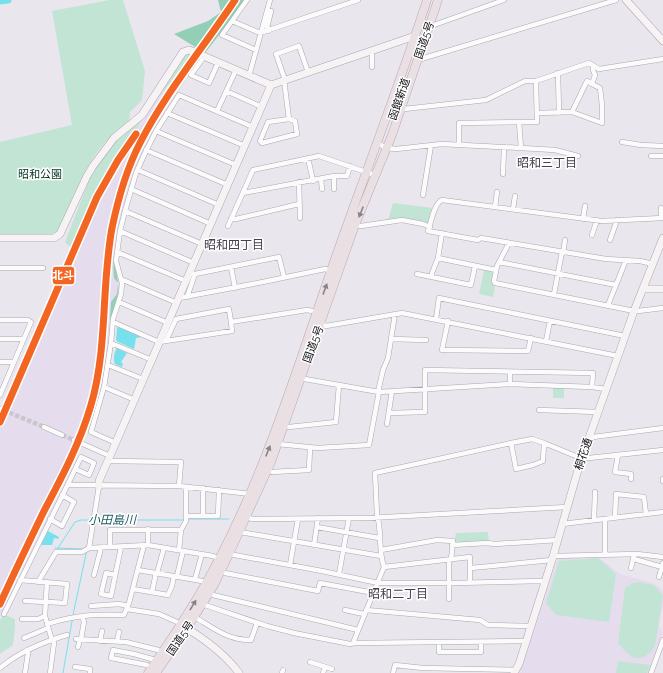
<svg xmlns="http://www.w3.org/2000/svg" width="663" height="673" viewBox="0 0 663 673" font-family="Raleway,'Noto Sans JP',sans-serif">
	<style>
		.built { fill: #e5dded }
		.green { fill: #c1e4d5 }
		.forest { fill: #93ceb7 }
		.water { fill: #76e1ec }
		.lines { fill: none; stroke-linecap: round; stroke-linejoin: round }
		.stream { stroke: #76e1ec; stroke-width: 1 }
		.river { stroke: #76e1ec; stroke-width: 7 }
		.street-tunnel { stroke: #cac6cd; stroke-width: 4.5; stroke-dasharray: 4.5 2; stroke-linecap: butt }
		.street-casing { stroke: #aaa7ae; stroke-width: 5.5 }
		.secondary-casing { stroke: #aaa7ae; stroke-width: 8 }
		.highway-casing { stroke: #b6aab0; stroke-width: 9 }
		.street { stroke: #fcfbfc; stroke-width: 4.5 }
		.secondary { stroke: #f7f3f5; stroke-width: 7 }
		.highway { stroke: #eae0e4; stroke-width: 8 }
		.rail-1-casing { stroke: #fff; stroke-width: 10 }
		.rail-1 { stroke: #f26522; stroke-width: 7 }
		.oneway { fill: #898287 }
		.labels { text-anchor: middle; stroke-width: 3; stroke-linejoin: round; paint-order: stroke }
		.street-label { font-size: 11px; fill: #131015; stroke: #fff }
		.park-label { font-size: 11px; fill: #023521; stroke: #fff }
		.neighbourhood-label { font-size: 12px; fill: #463f4c; stroke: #fff }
		.water-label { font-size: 12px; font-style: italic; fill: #1c5b60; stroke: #fff }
		.line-badge { stroke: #fff; stroke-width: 1.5 }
		.badge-label { font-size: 11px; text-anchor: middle; font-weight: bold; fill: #fff }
	</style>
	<rect width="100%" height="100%" fill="#eae6ee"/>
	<path class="built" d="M 192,54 L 202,58 L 178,92 L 143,151 L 135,170 L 121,215 L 113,267 L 116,281 L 118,283 L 117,294 L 111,302 L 108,352 L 103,383 L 93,418 L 81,448 L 0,617 L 0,417 L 61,276 L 105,168 L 124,139 L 142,123 L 161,93 Z
		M 558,557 L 598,557 L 620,574 L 653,583 L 661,588 L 663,592 L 663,604 L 659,626 L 663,633 L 648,673 L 519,673 L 525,659 Z"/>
	<path class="green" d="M 110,0 L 123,0 L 145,71 L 142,100 L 130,112 L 129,122 C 90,145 76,192 58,231 L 52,234 L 0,234 L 0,142 L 72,125 L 52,11 Z
		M 190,53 L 192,54 L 184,68 L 161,93 L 109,168 L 99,188 L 81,232 L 72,249 L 65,242 L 93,170 L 119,137 L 139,120 L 184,56 Z
		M 393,203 L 433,208 L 428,224 L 388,220 Z
		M 484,270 L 491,271 L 493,274 L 491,282 L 495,285 L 493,297 L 479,294 Z
		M 553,388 L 564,388 L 564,398 L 553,398 Z
		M 488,532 L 489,542 L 456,543 L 454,542 L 456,533 Z
		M 598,558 L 616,574 L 609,622 L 556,615 L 546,603 L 559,561 Z
		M 640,582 L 653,585 L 663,595 L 655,646 C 641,666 631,659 618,643 L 625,588 L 633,583 Z
		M 3,614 L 15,619 L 15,627 L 13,645 L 0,654 L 0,621 Z
		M 618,661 L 650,665 L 647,673 L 616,673 Z"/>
	<path class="forest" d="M 218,0 L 244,0 L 237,12 L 205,53 L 174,34 L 208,21 L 221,12 Z
		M 113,260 C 121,289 120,292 110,320 L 111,302 L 117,294 L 118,283 L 114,278 Z"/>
	<path class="water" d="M 119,327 L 142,337 L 136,338 L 134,349 L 118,342 L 116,340 L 117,328 Z
		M 117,348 L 127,353 L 121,362 L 123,364 L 122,367 L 115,364 C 113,360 114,352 117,348 Z
		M 48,531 L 59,537 L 58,539 L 54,538 L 52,545 L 41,545 Z"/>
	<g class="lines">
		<path class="stream" d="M 188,519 L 229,519
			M 95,520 L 184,520
			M 55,548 L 84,549
			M 58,548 L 75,522 L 81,520 L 92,520
			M 73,615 L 86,554 L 86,552
			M 63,673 L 72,621"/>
		<path class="river" d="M 0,1 L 8,0"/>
		<path class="street-tunnel" d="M 3,410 L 44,427
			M 62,435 L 74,440"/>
		<g class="street-casing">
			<path id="street" d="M 247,0 L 222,35 L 256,50
				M 232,21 L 260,33 L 358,0
				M 429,25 L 434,25 L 504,0
				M 268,31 L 267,28 L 271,11
				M 370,51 L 372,55 L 372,67
				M 204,57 L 191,75 L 209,83 L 218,63
				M 421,59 L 616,0
				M 558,73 L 559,113
				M 249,76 L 270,0
				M 284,80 L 289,119 L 295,121 L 297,134 L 262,143 L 260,141 L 268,122 L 289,119
				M 285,80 L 276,54 L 299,46 L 308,72
				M 226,91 L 262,107
				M 391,106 L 404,109 L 486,100 L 525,81 L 536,81 L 589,63 L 599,69 L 663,59
				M 217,111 L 236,70
				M 572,112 L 587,81 L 592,84
				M 167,113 L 245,146
				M 537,113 L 572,112 L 602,123 L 602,105 L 600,88 L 592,84 L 595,75 L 593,70 L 593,66
				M 519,122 L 521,148
				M 156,131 L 236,165
				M 622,142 L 641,145 L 663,146
				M 381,145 L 386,148 L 396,149 L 442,144 L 521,148 L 555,150 L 578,156
				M 459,145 L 459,123 L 537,122 L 536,81
				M 146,150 L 228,185
				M 651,156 L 663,156
				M 308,158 L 313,181
				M 138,170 L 219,205
				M 503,174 L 504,147
				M 321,179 L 322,189
				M 299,182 L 300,218
				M 131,189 L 211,224
				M 334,189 L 334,176
				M 243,193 L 334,176 L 347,176 L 350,166
				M 423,195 L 431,145
				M 495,207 L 497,192
				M 661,208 L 661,218
				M 513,209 L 515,196
				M 125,211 L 202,244
				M 231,219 L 236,219 L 299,204
				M 583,219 L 585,206
				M 355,225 L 361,226 L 402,220 L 423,224 L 430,227
				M 228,226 L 253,170 L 319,156 L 375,175
				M 120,231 L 194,263
				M 442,233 L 438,258 L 432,273 L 432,277 L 471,285 L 475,266
				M 592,235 L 597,220
				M 610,240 L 617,220
				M 509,243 L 497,266 L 494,281 L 495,283 L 634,311
				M 117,252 L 186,281
				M 563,253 L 565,240
				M 438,258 L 496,270
				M 499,262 L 616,285
				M 653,264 L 640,261 L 606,259 L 481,238 L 478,240 L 428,231 C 431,223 434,203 442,200 L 602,221 L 663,218
				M 231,267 L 235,288
				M 0,268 L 43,268
				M 189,273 L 195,274 L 279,257 L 284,277
				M 417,274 L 432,277
				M 121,279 L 177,303
				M 554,294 L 562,252
				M 187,297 L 195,274
				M 179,298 L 258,283 L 325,269 L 332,271
				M 119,302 L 168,323
				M 608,305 L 626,260
				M 638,311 L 663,308
				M 436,319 L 439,298 L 625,336
				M 0,320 L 28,320 L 31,322 L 0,395
				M 448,321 L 442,350 L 528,351 L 531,338
				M 113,322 L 159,342 L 232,331 L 231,322 L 307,310 L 317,312
				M 320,324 L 326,326 L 402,313 L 618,356
				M 0,339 L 23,339
				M 391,339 L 426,340
				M 166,341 L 176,319 L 229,309 L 231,322
				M 546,341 L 550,321
				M 111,343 L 152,360
				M 0,362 L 14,362
				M 108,365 L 143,379
				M 299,378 L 379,392 L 510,384 L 592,387 L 606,389
				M 510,384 L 510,372
				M 104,387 L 135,400
				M 378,392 L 383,370 L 388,358 L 395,314
				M 0,409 L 3,410
				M 539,410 L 598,412
				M 389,413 L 425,412 L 425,370 L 593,373 L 592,387
				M 387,424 L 392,391
				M 44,427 L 62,435
				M 289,427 L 336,422 L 339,385
				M 593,437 L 663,428
				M 74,440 L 110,456
				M 116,443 L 91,432 L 104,387 L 111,343 L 113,319 L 121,294 L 122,283 L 116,261 L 120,231 L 125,211 L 136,173 L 145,153 L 156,131 L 179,95 L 253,127
				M 544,443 L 578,457 L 589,458 L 663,450
				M 278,444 L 318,448 L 369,445 L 379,392
				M 618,455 L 615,472 L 631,474 L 631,479
				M 108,461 L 181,462 L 179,486
				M 272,472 L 309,470 L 310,448
				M 663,479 L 663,481
				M 68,484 L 81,457 L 94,463 L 89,475 L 75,469
				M 186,487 L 186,516 L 218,516 L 219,490
				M 203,516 L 203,488
				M 245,517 L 253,519 L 369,518 L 567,507
				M 615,518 L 616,494 L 644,497 L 646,514
				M 50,519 L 62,526 L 74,502 L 62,495
				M 605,519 L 605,555
				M 594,520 L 595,492
				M 562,524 L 663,512
				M 317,527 L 379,538
				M 148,529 L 148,545
				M 240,532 L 381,556
				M 314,545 L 318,518
				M 452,545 L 487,543 L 495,544 L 558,540
				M 110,547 L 110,530 L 181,530
				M 89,548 L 99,486
				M 179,550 L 181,530 L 186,521 L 186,516
				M 381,550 L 437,540 L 453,541 L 451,560
				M 229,554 L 322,571 L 378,583 L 455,583 L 541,581 L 545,582
				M 553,556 L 637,554 L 663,557
				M 634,559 L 662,567
				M 290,565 L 298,519
				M 384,567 L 470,557 L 470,582
				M 471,568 L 552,560
				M 631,568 L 634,555
				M 138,570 L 202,581
				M 157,573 L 164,548
				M 225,573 L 318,591 L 320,583 L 374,593
				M 339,574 L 349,518
				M 94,575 L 101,548
				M 115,575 L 106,573 L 101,594 L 111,596 L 121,547
				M 177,576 L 183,551
				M 659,577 L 663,563
				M 195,579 L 202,554
				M 20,580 L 67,584 L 65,603 L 49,602 L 46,601
				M 38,582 L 56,552 L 82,552 L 89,548 L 148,545 L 213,556 L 219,559
				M 47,582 L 45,616 L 51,637 L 54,643 L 50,673
				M 133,589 L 168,595 L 172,586 L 174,576
				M 152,592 L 156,573
				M 213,595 L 358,630
				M 449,599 L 449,560
				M 25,601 L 46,602
				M 202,604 L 267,626 L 294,633 L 350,644 L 355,643 L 526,641
				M 91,606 L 119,604 L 128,606
				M 127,609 L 159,614 L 177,622
				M 345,610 L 364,614
				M 366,610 L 480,620 L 488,625 L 531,626
				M 4,614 L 68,484 L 72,485 L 179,486 L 251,494
				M 22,619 L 38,619 L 45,616
				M 198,619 C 216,630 229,640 251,640 L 257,623
				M 47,624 C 76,615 94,614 124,615 L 129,603 L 144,545
				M 24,638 L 48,628
				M 76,639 L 126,642 L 158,650
				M 81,639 L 84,622 L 82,616
				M 100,641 L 102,631
				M 117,641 L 119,632
				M 439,642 L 439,652 L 481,652 L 481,642
				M 353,643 L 384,567 C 378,550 382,531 377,514 L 375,473 L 511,443 L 532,439 L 544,443 L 543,461 L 533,465 L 516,469 L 511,443
				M 78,647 L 80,639
				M 310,662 L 332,669
				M 147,665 L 111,658 L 113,650 L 134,654 L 152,659
				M 75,667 L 90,669 L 90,673
				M 0,668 C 19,652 43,642 67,635
				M 25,673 L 28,653 L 27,650
				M 282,673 L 283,670
				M 323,673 L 325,667
				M 393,673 L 395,665 L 423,668 L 516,670
				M 651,673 L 663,640"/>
		</g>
		<g class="secondary-casing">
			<path id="secondary" d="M 626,0 L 663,41
				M 0,238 L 54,238 L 60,234 L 87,176 L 93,166 L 114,138 L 142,115 L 183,52 L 189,50 L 192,51 L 271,85 L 415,36
				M 643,289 L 663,289
				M 99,486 L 99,481 L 110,456 L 271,85
				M 183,626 C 203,638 225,654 239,673
				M 514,673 L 519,664 L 552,560 L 580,463 L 634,311 L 663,238"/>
		</g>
		<g class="highway-casing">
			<path id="highway" d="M 148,673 C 173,637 198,600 218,561 C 269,464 300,359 336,256 C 366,171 399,86 427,0
				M 156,673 L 194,617 L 214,585 L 229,554 L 271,462 L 355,225 L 392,135 L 438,0"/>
		</g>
		<use href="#street" class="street"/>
		<use href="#secondary" class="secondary"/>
		<use href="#highway" class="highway"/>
		<g class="rail-1-casing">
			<path id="rail-1" d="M 0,422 L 97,197 L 118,160 L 136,134
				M 0,604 C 14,573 29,542 44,511 C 62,477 80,443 91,405 C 108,347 101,287 112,228 C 118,199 126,170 140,143 C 166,92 203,48 235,0"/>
		</g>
		<use href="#rail-1" class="rail-1"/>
	</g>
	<defs><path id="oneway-solid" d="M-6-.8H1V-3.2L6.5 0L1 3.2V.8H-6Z"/></defs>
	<g class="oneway">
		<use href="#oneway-solid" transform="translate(361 212) rotate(112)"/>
		<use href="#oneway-solid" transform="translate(325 289) rotate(-70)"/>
		<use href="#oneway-solid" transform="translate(268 451) rotate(-68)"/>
		<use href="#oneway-solid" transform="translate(193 605) rotate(-59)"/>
	</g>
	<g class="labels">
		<g class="street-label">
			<text transform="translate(424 40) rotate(-71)" y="4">国道5号</text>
			<text transform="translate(399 99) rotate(-71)" y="4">函館新道</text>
			<text transform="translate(313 344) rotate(-70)" y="4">国道5号</text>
			<text transform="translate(583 454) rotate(-71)" y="4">桐花通</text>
			<text transform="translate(180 638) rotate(-56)" y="4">国道5号</text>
		</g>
		<g class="park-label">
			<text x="40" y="178">昭和公園</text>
		</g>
		<g class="neighbourhood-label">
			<text x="547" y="167">昭和三丁目</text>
			<text x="234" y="249">昭和四丁目</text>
			<text x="398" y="598">昭和二丁目</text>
		</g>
		<g class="water-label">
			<text x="112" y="524">小田島川</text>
		</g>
	</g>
	<rect class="line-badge" x="52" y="266" width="23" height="19" rx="4" fill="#f26522"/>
	<g class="badge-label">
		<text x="63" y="279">北斗</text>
	</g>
</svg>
